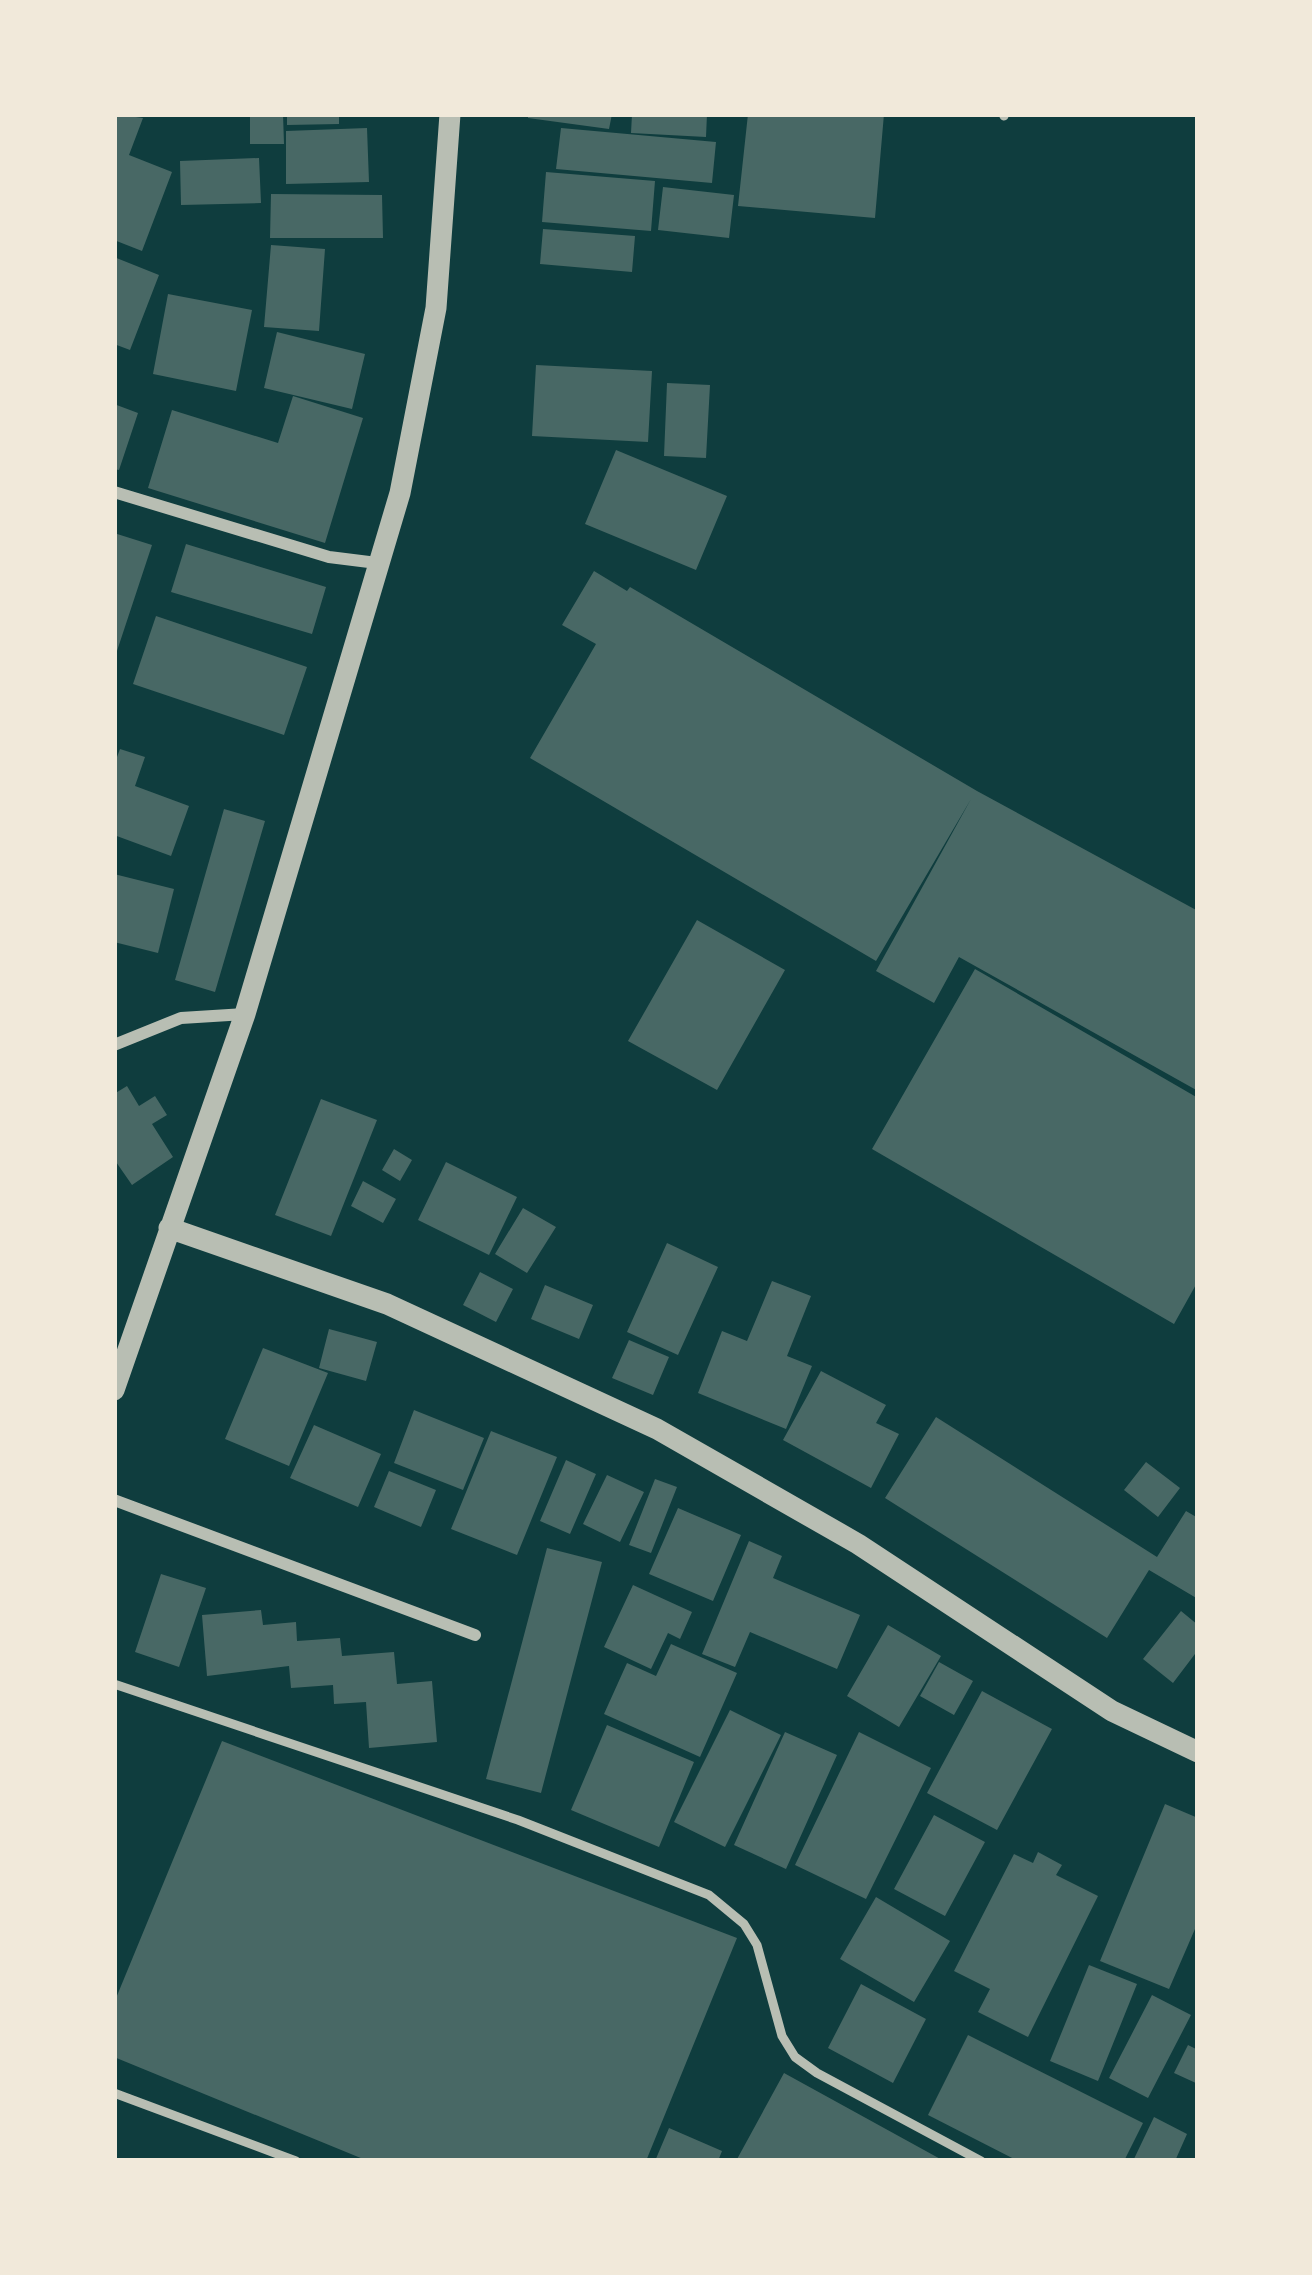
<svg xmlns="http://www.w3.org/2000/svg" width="1312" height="2275" viewBox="0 0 1312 2275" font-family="Rubik,sans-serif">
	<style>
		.building { fill: #486865 }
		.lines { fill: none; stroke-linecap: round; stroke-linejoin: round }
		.service { stroke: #b8beb3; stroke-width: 9 }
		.minor { stroke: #b8beb3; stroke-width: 12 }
		.tertiary { stroke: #b8beb3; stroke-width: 21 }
	</style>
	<rect width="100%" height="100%" fill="#0f3d3e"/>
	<path class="building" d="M 114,114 L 143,118 L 129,155 L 172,172 L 142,251 L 114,240 Z
		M 250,114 L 283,114 L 284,144 L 250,144 Z
		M 287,114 L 339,114 L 339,124 L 287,125 Z
		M 528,114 L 612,114 L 609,129 L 528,118 Z
		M 632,114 L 707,114 L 706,137 L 631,133 Z
		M 748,114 L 884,114 L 875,218 L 738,206 Z
		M 367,128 L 369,182 L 286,184 L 286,131 Z
		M 561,128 L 716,142 L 712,183 L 556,169 Z
		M 259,158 L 261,203 L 181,205 L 180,161 Z
		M 546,172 L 655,181 L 651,231 L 542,222 Z
		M 663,187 L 734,195 L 729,238 L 658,230 Z
		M 271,194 L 382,195 L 383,238 L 270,238 Z
		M 543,229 L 635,236 L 632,272 L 540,264 Z
		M 271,245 L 325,249 L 319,331 L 264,327 Z
		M 114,257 L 159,275 L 130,350 L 114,344 Z
		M 168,294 L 252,310 L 236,391 L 153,374 Z
		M 277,332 L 365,354 L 352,409 L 264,388 Z
		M 536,365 L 652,371 L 648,442 L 532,436 Z
		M 667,383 L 710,385 L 706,458 L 664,456 Z
		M 293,396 L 363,418 L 325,543 L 148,488 L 172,410 L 278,443 Z
		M 114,404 L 138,413 L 119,470 L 114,469 Z
		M 616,450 L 727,496 L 696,570 L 585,524 Z
		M 114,533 L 152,545 L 115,657 L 114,657 Z
		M 186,544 L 326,587 L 312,634 L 171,592 Z
		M 594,571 L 627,591 L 630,587 L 977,791 L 1198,911 L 1198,1091 L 959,957 L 934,1003 L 876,971 L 971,799 L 876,961 L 530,758 L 596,644 L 562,625 Z
		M 156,616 L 307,667 L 284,735 L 133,684 Z
		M 120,749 L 145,757 L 135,786 L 189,806 L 171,856 L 114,835 L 114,765 Z
		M 224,809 L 265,821 L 215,992 L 175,980 Z
		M 114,874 L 174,889 L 158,953 L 114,942 Z
		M 697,920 L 785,970 L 717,1090 L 628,1041 Z
		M 975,969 L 1198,1098 L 1198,1281 L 1174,1324 L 872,1149 Z
		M 127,1086 L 139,1106 L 155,1096 L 167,1115 L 152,1124 L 173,1157 L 132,1185 L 114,1159 L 114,1094 Z
		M 321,1099 L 377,1120 L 331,1236 L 275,1215 Z
		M 394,1149 L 412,1160 L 400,1181 L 382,1170 Z
		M 446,1162 L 517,1197 L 489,1255 L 418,1220 Z
		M 363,1181 L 396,1199 L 383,1223 L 351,1206 Z
		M 523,1208 L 556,1227 L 527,1273 L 495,1254 Z
		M 667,1243 L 718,1267 L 678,1355 L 627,1332 Z
		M 480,1272 L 513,1289 L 496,1322 L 463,1305 Z
		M 772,1281 L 811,1296 L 787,1356 L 812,1366 L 786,1429 L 698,1393 L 722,1331 L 747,1341 Z
		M 545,1285 L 593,1305 L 579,1339 L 531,1319 Z
		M 329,1329 L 377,1342 L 366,1381 L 319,1368 Z
		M 629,1340 L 669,1357 L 653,1395 L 612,1378 Z
		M 263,1348 L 328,1373 L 289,1466 L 225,1439 Z
		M 821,1371 L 886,1405 L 876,1423 L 899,1434 L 871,1488 L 783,1440 Z
		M 414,1410 L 484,1438 L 463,1490 L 394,1463 Z
		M 936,1417 L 1157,1557 L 1186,1511 L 1198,1518 L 1198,1599 L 1149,1570 L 1107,1638 L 885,1498 Z
		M 314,1425 L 381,1454 L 358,1507 L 290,1478 Z
		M 491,1431 L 557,1457 L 517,1555 L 451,1529 Z
		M 566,1460 L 596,1474 L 570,1534 L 540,1521 Z
		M 1146,1462 L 1180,1488 L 1158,1517 L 1124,1490 Z
		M 389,1471 L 436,1490 L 421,1527 L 374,1507 Z
		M 607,1475 L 644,1492 L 620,1542 L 583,1524 Z
		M 655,1479 L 677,1487 L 651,1553 L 629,1545 Z
		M 678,1508 L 741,1535 L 713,1601 L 649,1574 Z
		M 749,1541 L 782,1556 L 773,1578 L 860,1615 L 837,1669 L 750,1632 L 735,1667 L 702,1654 Z
		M 547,1548 L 602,1562 L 541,1793 L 486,1779 Z
		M 161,1574 L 206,1588 L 179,1667 L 135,1652 Z
		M 633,1585 L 692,1612 L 680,1639 L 668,1633 L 651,1669 L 604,1647 Z
		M 261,1610 L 263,1625 L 296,1622 L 297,1641 L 340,1638 L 342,1656 L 394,1652 L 397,1684 L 432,1681 L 437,1742 L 369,1748 L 366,1702 L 334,1704 L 333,1685 L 291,1688 L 289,1666 L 207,1676 L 202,1615 Z
		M 1181,1611 L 1198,1625 L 1198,1650 L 1173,1683 L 1143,1659 Z
		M 888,1625 L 941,1656 L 899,1727 L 847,1696 Z
		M 671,1644 L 737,1673 L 700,1757 L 604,1714 L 627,1663 L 656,1676 Z
		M 939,1662 L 973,1681 L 954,1715 L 920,1696 Z
		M 982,1691 L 1052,1729 L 997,1830 L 927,1793 Z
		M 730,1710 L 781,1735 L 725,1847 L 674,1822 Z
		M 607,1725 L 694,1762 L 659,1847 L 571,1810 Z
		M 785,1732 L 837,1755 L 786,1869 L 734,1845 Z
		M 859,1732 L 931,1768 L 866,1899 L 795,1865 Z
		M 222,1741 L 737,1938 L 646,2161 L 368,2161 L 114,2057 L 114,2003 Z
		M 1165,1804 L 1198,1818 L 1198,1922 L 1169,1989 L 1100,1961 Z
		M 934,1815 L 985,1842 L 945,1916 L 894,1889 Z
		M 1038,1852 L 1062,1865 L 1056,1875 L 1098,1896 L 1028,2037 L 978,2012 L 990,1989 L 954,1971 L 1014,1854 L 1033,1863 Z
		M 876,1897 L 950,1941 L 914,2002 L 840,1959 Z
		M 1089,1965 L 1137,1984 L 1098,2081 L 1050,2061 Z
		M 861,1984 L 926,2019 L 893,2083 L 828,2048 Z
		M 1152,1995 L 1191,2015 L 1148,2098 L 1109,2078 Z
		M 968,2035 L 1143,2123 L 1124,2161 L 1018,2161 L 928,2115 Z
		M 1188,2045 L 1198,2050 L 1198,2084 L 1174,2073 Z
		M 784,2073 L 944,2161 L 736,2161 Z
		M 1154,2117 L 1187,2134 L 1175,2161 L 1133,2161 Z
		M 669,2128 L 722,2151 L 718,2161 L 655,2161 Z"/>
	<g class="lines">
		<path class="service" d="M 1003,114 L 1004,116
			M 114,1684 L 518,1820 L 709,1895 L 744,1924 L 757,1945 L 782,2036 L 795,2057 L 817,2073 L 981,2161
			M 114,2093 L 296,2161"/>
		<path class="minor" d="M 114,492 L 329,557 L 377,563
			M 114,1045 L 181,1018 L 245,1014
			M 114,1500 L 475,1635"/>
		<path class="tertiary" d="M 169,1228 L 387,1304 L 657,1429 L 858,1544 L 1112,1711 L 1198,1752
			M 114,1390 L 245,1014 L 400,493 L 436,308 L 450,114"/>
	</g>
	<rect width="1312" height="2275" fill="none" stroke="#f1e9da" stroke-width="234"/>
</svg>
